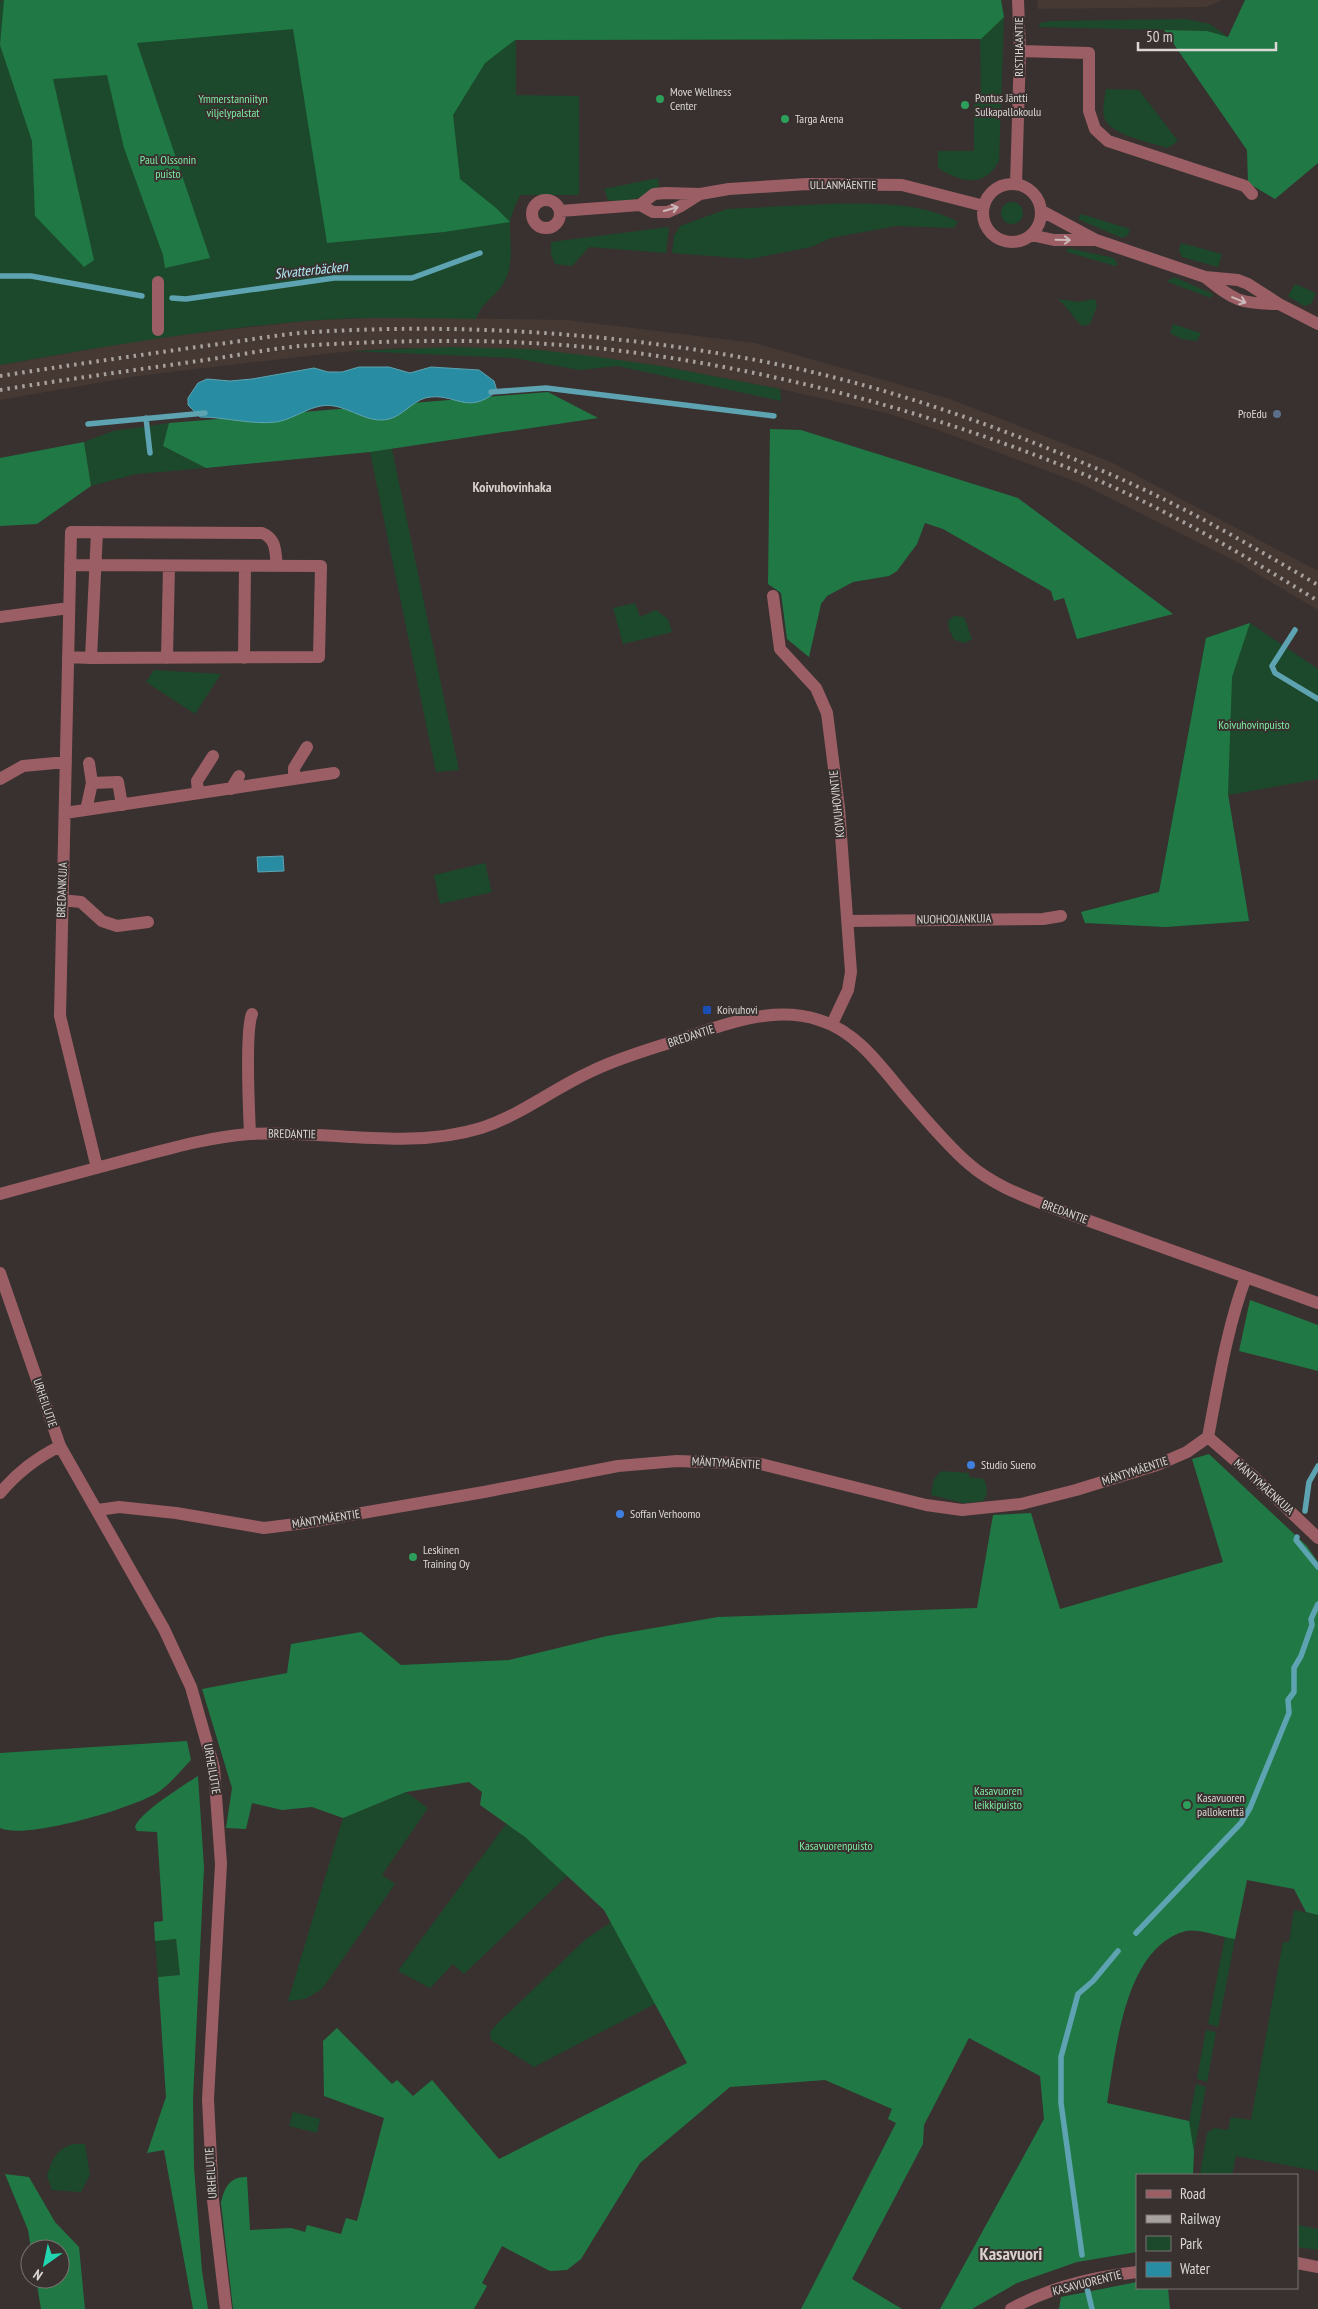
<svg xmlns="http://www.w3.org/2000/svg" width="1318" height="2309" viewBox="0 0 1318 2309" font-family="'PT Sans Narrow',sans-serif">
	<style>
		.built { fill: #463833 }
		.green { fill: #1c492c }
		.forest { fill: #207945 }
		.water { fill: #288da2; stroke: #5ea3b1 }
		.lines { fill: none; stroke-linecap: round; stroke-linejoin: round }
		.stream { stroke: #5ea3b1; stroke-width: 5.5 }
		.minor { stroke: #9b5e65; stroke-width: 12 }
		.rail { stroke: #a7a19f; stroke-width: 4; stroke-dasharray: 2.5 5; stroke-linecap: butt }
		.oneway { stroke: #ccb9b9 }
		.leisure-dot { fill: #2e9e5b; stroke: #38312f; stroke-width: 2 }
		.service-dot { fill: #5c6f8a; stroke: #38312f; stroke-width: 2 }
		.transit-dot { fill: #1a4fb4; stroke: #38312f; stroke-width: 2 }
		.shop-dot { fill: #3f7fe0; stroke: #38312f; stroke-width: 2 }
		.labels { text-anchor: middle; stroke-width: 4; stroke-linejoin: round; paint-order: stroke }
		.street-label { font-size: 12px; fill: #dcd7d5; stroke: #38312f }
		.poi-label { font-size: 12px; fill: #dcd7d5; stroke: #38312f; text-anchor: start }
		.park-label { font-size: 12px; fill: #7deca2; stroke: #38312f }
		.water-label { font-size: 14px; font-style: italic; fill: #b4ecf9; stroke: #38312f }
		.neighbourhood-label { font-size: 14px; font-weight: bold; fill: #d9d0cc; stroke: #38312f }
		.district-label { font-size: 18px; font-weight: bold; fill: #d9d0cc; stroke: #38312f }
	</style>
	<rect width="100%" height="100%" fill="#38312f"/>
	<path class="built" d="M 1037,0 L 1223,0 L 1206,7 L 1038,9 Z
		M 383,317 L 568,320 L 755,343 L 950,399 L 1111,462 L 1318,571 L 1318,610 L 1239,563 L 1082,484 L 938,430 L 890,414 L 780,389 L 661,366 L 530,349 L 401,348 L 352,351 L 196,369 L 132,377 L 0,400 L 0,365 L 162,337 L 305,321 Z"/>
	<path class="green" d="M 2,0 L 1001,0 L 1004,17 L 999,161 C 988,181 973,185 951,175 C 946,173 941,171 938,167 L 938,151 L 974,151 L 974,95 L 981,95 L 980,39 L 516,40 L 516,95 L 579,96 L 579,195 L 520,195 C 517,203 510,215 510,224 C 510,241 513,256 508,273 C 501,296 483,298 476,319 C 419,318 362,316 305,321 C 202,330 101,347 0,365 L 0,2 Z
		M 1186,19 L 1210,24 L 1228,37 L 1207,31 L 1039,27 L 1040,23 L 1051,21 Z
		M 1106,89 L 1139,90 L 1178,141 L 1168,148 C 1152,143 1106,134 1104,116 C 1102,108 1105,97 1106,89 Z
		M 658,178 L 659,188 C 643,197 626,204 608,200 L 604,189 Z
		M1001 213a11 11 0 1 1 22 0a11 11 0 1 1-22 0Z
		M 826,204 C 868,204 920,201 958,222 L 954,228 L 896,226 L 831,238 L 811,247 L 750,259 L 672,253 L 674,236 L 680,226 L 727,209 Z
		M 1081,214 L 1130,229 L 1128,235 L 1122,238 L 1078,219 Z
		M 669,227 L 666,253 L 589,247 L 572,266 L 555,264 L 551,254 L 551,242 Z
		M 1181,243 L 1222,254 L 1218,267 L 1182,257 L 1179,251 Z
		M 1068,248 L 1114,258 L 1118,265 L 1115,266 L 1067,252 Z
		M 1174,277 L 1213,294 L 1211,298 L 1168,282 L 1167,281 Z
		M 1295,284 L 1316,293 L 1311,304 L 1304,306 L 1288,296 Z
		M 1058,299 L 1078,302 L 1095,299 L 1097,306 L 1090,324 L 1082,326 C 1073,318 1068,307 1058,299 Z
		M 1173,324 L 1201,333 L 1197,341 L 1182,339 L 1170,333 Z
		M 451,347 L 530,349 L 583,355 L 661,366 L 780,389 L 781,401 L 617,366 L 579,370 L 515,358 L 352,351 Z
		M 169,423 L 163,446 L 206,468 L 136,474 L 91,486 L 84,442 L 113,431 Z
		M 392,449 L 459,770 L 436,772 L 370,452 Z
		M 635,603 L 640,617 L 656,610 L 668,619 L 672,632 L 623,644 L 613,608 Z
		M 954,616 L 964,617 L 972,639 L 965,643 L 954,640 L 949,629 L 948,621 Z
		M 1250,623 L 1318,669 L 1318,779 L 1228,795 L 1249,921 L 1166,927 L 1085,923 L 1081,912 L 1159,892 L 1206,638 Z
		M 154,670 L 221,674 L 195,714 L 146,682 Z
		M 485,863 L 492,892 L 440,904 L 434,875 Z
		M 941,1471 L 969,1473 L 969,1477 L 984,1479 C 987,1487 989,1494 983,1501 L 964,1503 L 931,1495 L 934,1479 Z
		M 406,1792 L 428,1808 L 382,1875 L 395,1884 L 322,1989 L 305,1999 L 288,2001 L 343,1818 Z
		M 506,1824 L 525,1837 L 568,1875 L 464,1974 L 453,1964 L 430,1988 L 398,1971 Z
		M 1294,1910 L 1318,1915 L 1318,2171 L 1236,2156 L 1232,2175 L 1200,2175 L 1207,2133 L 1214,2128 L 1228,2130 L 1231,2117 L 1251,2120 L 1283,1942 L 1289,1942 Z
		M 611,1922 L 655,2004 L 534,2067 L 491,2040 L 490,2032 L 498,2023 L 586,1939 Z
		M 1225,1937 L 1235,1939 L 1218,2027 L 1208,2024 Z
		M 176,1939 L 180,1975 L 158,1977 L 155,1941 Z
		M 1206,2030 L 1216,2032 L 1207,2082 L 1197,2079 Z
		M 1196,2084 L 1206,2087 L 1194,2152 L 1189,2121 Z
		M 293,2112 L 320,2119 L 317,2133 L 289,2126 Z
		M 74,2144 L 85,2144 L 90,2175 L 81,2192 L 52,2190 L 47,2176 C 53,2158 56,2149 74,2144 Z
		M 1297,2225 L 1318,2229 L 1318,2250 L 1297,2247 Z"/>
	<path class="forest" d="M 4,0 L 1001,0 L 1004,17 L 981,39 L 515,40 L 485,63 L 453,115 L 460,179 L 496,208 L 510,222 L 444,232 L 327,243 L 293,29 L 137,43 L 210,258 L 165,268 L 163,255 L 124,148 L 107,75 L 53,79 L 94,260 L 84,267 L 35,216 L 32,141 L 0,45 Z
		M 1245,0 L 1318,0 L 1318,163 L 1275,199 L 1248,183 L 1247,150 L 1164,30 L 1207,31 L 1228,37 Z
		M 548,392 L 598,418 L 370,452 L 206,468 L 163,446 L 169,423 Z
		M 770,429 L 801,430 L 1018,498 L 1173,614 L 1077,639 L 1064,598 L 1054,601 L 1051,591 L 943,529 L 925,523 L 917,544 L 897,571 L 889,576 L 853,582 L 827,596 L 821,604 L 809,657 L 787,639 L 781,593 L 768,584 Z
		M 84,442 L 91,486 L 37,524 L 0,526 L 0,458 Z
		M 1250,623 L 1232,677 L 1228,794 L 1249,921 L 1166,927 L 1085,923 L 1081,912 L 1159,892 L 1206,638 Z
		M 1250,1300 L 1318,1325 L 1318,1371 L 1239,1351 Z
		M 1209,1454 L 1307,1546 L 1318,1562 L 1318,1915 L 1306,1912 L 1294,1889 L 1247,1880 L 1235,1939 C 1223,1937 1196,1928 1186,1931 C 1124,1947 1116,2051 1107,2103 L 1189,2121 L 1194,2152 L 1193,2175 L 1137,2175 L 1137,2252 L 1077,2262 L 1017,2283 L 972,2309 L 940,2309 L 1044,2119 L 1040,2076 L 969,2038 L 924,2125 L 923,2144 L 852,2279 L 902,2309 L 801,2309 L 896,2123 L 888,2119 L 892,2109 L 825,2080 L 730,2087 L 640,2163 L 581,2259 L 567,2270 L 550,2271 L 502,2246 L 482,2283 L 487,2286 L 474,2309 L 233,2309 L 221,2203 C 224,2188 230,2176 247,2177 L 250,2230 L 291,2228 L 305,2232 L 307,2225 L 341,2234 L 346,2218 L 357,2221 L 384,2118 L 324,2096 L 323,2041 L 337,2028 L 392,2084 L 397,2080 L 413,2096 L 432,2080 L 499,2159 L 687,2063 L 604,1910 L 525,1837 L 480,1805 L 482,1792 L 469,1782 L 406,1792 L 343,1818 L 312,1807 L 282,1810 L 252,1803 L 246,1829 L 226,1828 L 232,1788 L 202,1689 L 287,1673 L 291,1644 L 361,1632 L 401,1665 L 509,1660 L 607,1636 L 718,1617 L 977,1608 L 993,1515 L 1031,1513 L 1060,1609 L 1223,1562 L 1192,1459 Z
		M 187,1741 L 191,1760 C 180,1771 168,1787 155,1794 C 129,1809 26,1840 0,1828 L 0,1753 Z
		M 198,1776 L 204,1867 L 193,2099 L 194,2167 L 202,2271 L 208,2309 L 193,2309 L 164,2150 L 147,2153 L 166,2097 L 158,1977 L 180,1975 L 176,1939 L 155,1941 L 154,1922 L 163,1921 L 157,1832 L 137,1831 L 135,1827 C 139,1813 184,1785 198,1776 Z
		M 5,2174 L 29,2177 L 55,2222 L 79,2247 L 85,2309 L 41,2309 L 36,2279 L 60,2279 L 60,2249 L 31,2249 L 28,2230 Z
		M 1137,2282 L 1137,2288 L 1168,2288 L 1170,2309 L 1059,2309 L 1061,2297 Z"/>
	<path class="water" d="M 359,367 L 389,367 L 410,373 L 431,367 L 479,370 L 494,381 L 497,391 C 466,417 455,391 425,398 C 412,402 402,416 389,419 C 370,424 352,409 334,406 C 313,402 296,419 276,422 C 252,425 225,417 200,417 L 188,405 L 188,398 L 198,383 L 207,379 L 230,381 L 252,379 L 314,368 L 328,372 L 342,372 Z
		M 283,856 L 284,871 L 258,872 L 257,857 Z"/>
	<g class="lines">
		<path class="stream" d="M 0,276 L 31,276 L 142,296
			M 172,298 L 186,299 L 334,278 L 412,278 L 480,253
			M 491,392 L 546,388 L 774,416
			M 146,418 L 150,453
			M 88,424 L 205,413
			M 1295,630 L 1272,666 L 1275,673 L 1318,699
			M 1305,1511 L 1309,1482 L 1318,1466
			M 1297,1537 L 1296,1540 L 1318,1567
			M 1136,1933 L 1241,1823 L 1250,1808 L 1289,1713 L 1288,1700 L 1294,1692 L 1294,1668 L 1301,1656 L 1312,1625 L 1311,1619 L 1318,1604
			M 1082,2255 L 1061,2103 L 1061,2057 L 1078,1994 L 1093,1981 L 1118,1951
			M 1087,2288 L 1092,2309"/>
		<path class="minor" d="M 1020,51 L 1089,53 L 1089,111 L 1095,129 L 1108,141 L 1245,186 L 1252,194
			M 1016,184 L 1020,51 L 1018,0
			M983 213a29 29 0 1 1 58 0a29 29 0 1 1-58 0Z
			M532 214a14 14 0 1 1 28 0a14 14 0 1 1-28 0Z
			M 640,205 L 654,194 L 666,193 L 700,194 L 729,189 L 807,184 L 902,185 L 984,206
			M 560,211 L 640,205 L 653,212 L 668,212 L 681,206 L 700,194
			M 1042,211 L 1096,240 L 1205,277 L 1238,280 L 1248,284 L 1279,304 L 1318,324
			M 1031,235 L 1054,240 L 1094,240
			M 1205,277 C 1235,301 1240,304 1279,304
			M 158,282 L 158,330
			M 773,596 L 780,649 L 816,688 L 827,713 L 839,808 L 851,972 L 848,990 L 832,1024
			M 0,617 L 69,608
			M 68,657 L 91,658 L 319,657 L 321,566 L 70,565
			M 91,658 L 97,532
			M 167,658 L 169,566
			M 244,658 L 245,566
			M 0,779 L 23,766 L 66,762
			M 294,779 L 294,768 L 307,747
			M 92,783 L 118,782 L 122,805
			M 231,789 L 239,776
			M 198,793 L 197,781 L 213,756
			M 86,810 L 92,783 L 89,763
			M 65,813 L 334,773
			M 61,900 L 81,902 L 102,921 L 117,926 L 148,922
			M 848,921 L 1043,919 L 1061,916
			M 250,1134 C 249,1111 245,1031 252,1014
			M 97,1168 L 60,1016 L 71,532 L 262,533 C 277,539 275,552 277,566
			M 0,1194 C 43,1182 86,1171 130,1159 C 168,1149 209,1137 249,1134 C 326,1129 406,1151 481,1128 C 521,1115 553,1089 590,1072 C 616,1059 644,1051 672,1042 C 718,1027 770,1004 819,1020 C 859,1032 883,1070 909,1100 C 928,1122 947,1145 969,1164 C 994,1186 1026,1197 1056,1209 L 1318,1303
			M 0,1273 L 60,1446 L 164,1629 L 191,1687 L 214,1768 L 221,1864 L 208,2099 L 213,2200 L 226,2309
			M 1208,1437 L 1253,1476 L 1318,1538
			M 0,1493 C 18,1472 35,1459 60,1446
			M 98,1510 L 119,1507 L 176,1513 L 264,1528 L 304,1523 L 484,1492 L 618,1466 L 677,1461 L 761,1464 L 926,1505 L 962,1510 L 1021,1504 L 1076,1490 L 1157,1465 L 1187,1452 L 1208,1437 C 1218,1385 1227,1327 1246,1277
			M 1297,2263 L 1318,2267
			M 1011,2309 C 1050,2287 1093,2277 1137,2272"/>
		<path class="rail" d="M 0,376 C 70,365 141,355 211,345 C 245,341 279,334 313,332 C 463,323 618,333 766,362 C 878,384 987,422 1093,467 C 1171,499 1245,542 1318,585
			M 0,390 C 68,379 136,370 205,360 C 241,355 277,347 314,345 C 421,339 531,338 637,353 C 792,374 943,416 1088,476 C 1168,510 1244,555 1318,601"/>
	</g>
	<defs><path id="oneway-shaft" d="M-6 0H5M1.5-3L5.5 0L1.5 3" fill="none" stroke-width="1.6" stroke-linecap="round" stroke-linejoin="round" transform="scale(1.25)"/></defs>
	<g class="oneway">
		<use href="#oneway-shaft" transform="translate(671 209) rotate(-16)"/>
		<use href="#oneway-shaft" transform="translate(1063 240) rotate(1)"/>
		<use href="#oneway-shaft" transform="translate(1239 300) rotate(22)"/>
	</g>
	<g class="leisure-dot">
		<circle cx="660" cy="99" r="5"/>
		<circle cx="965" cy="105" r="5"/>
		<circle cx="785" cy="119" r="5"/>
		<circle cx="413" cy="1557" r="5"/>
		<circle cx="1187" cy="1805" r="5"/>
	</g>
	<circle class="service-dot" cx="1277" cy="414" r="5"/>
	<rect class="transit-dot" x="702" y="1005" width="10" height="10" rx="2.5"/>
	<g class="shop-dot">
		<circle cx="971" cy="1465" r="5"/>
		<circle cx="620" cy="1514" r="5"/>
	</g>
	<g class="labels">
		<g class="street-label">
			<text transform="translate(1019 47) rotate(-90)" y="4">RISTIHAANTIE</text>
			<text x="843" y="189">ULLANMÄENTIE</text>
			<text transform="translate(837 804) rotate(-96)" y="4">KOIVUHOVINTIE</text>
			<text transform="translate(62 890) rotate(-88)" y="4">BREDANKUJA</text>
			<text transform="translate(954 919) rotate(-1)" y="4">NUOHOOJANKUJA</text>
			<text transform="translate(691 1036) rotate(-18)" y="4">BREDANTIE</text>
			<text transform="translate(292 1134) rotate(1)" y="4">BREDANTIE</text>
			<text transform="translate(1065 1212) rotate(20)" y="4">BREDANTIE</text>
			<text transform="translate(45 1403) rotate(71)" y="4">URHEILUTIE</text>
			<text transform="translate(726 1463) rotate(3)" y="4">MÄNTYMÄENTIE</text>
			<text transform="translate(1135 1471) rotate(-18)" y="4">MÄNTYMÄENTIE</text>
			<text transform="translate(1264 1487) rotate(42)" y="4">MÄNTYMÄENKUJA</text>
			<text transform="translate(326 1519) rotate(-9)" y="4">MÄNTYMÄENTIE</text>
			<text transform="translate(212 1769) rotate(80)" y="4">URHEILUTIE</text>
			<text transform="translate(211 2173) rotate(-94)" y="4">URHEILUTIE</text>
			<text transform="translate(1087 2283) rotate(-14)" y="4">KASAVUORENTIE</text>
		</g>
		<g class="poi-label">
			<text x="670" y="96">Move Wellness<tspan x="670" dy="14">Center</tspan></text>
			<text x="975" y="102">Pontus Jäntti<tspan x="975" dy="14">Sulkapallokoulu</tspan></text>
			<text x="795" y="123">Targa Arena</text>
			<text x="1267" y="418" text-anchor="end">ProEdu</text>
			<text x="717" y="1014">Koivuhovi</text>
			<text x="981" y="1469">Studio Sueno</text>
			<text x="630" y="1518">Soffan Verhoomo</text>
			<text x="423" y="1554">Leskinen<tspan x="423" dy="14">Training Oy</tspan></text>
			<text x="1197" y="1802">Kasavuoren<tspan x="1197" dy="14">pallokenttä</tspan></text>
		</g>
		<g class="park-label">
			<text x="233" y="103">Ymmerstanniityn<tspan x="233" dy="14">viljelypalstat</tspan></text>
			<text x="168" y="164">Paul Olssonin<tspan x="168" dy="14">puisto</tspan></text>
			<text x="1254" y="729">Koivuhovinpuisto</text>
			<text x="998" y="1795">Kasavuoren<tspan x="998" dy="14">leikkipuisto</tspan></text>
			<text x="836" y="1850">Kasavuorenpuisto</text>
		</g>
		<g class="water-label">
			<text transform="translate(311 270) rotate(-6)" y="5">Skvatterbäcken</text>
		</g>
		<g class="neighbourhood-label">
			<text x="512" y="492">Koivuhovinhaka</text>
		</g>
		<g class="district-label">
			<text x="1011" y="2260">Kasavuori</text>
		</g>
	</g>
	<rect x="1136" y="2174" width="162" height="115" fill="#38312f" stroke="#7a7371"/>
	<rect x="1146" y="2190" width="25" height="8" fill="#9b5e65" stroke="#7a7371"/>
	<text x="1180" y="2199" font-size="15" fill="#dcd7d5">Road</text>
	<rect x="1146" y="2215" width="25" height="8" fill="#a7a19f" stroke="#7a7371"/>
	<text x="1180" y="2224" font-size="15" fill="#dcd7d5">Railway</text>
	<rect x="1146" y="2236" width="25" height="15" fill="#1c492c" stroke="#7a7371"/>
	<text x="1180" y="2249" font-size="15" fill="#dcd7d5">Park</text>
	<rect x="1146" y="2262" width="25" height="15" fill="#288da2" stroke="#7a7371"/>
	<text x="1180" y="2274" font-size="15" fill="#dcd7d5">Water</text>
	<g transform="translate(45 2264) rotate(213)"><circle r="24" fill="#38312f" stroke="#7a7371"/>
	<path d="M0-4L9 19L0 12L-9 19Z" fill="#23d5af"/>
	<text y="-8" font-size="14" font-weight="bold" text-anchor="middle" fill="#dcd7d5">N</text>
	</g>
	<path d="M1138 42v8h138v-8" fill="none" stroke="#dcd7d5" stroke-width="2.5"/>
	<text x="1146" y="42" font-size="15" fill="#dcd7d5" stroke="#38312f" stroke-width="4" paint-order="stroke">50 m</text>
</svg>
